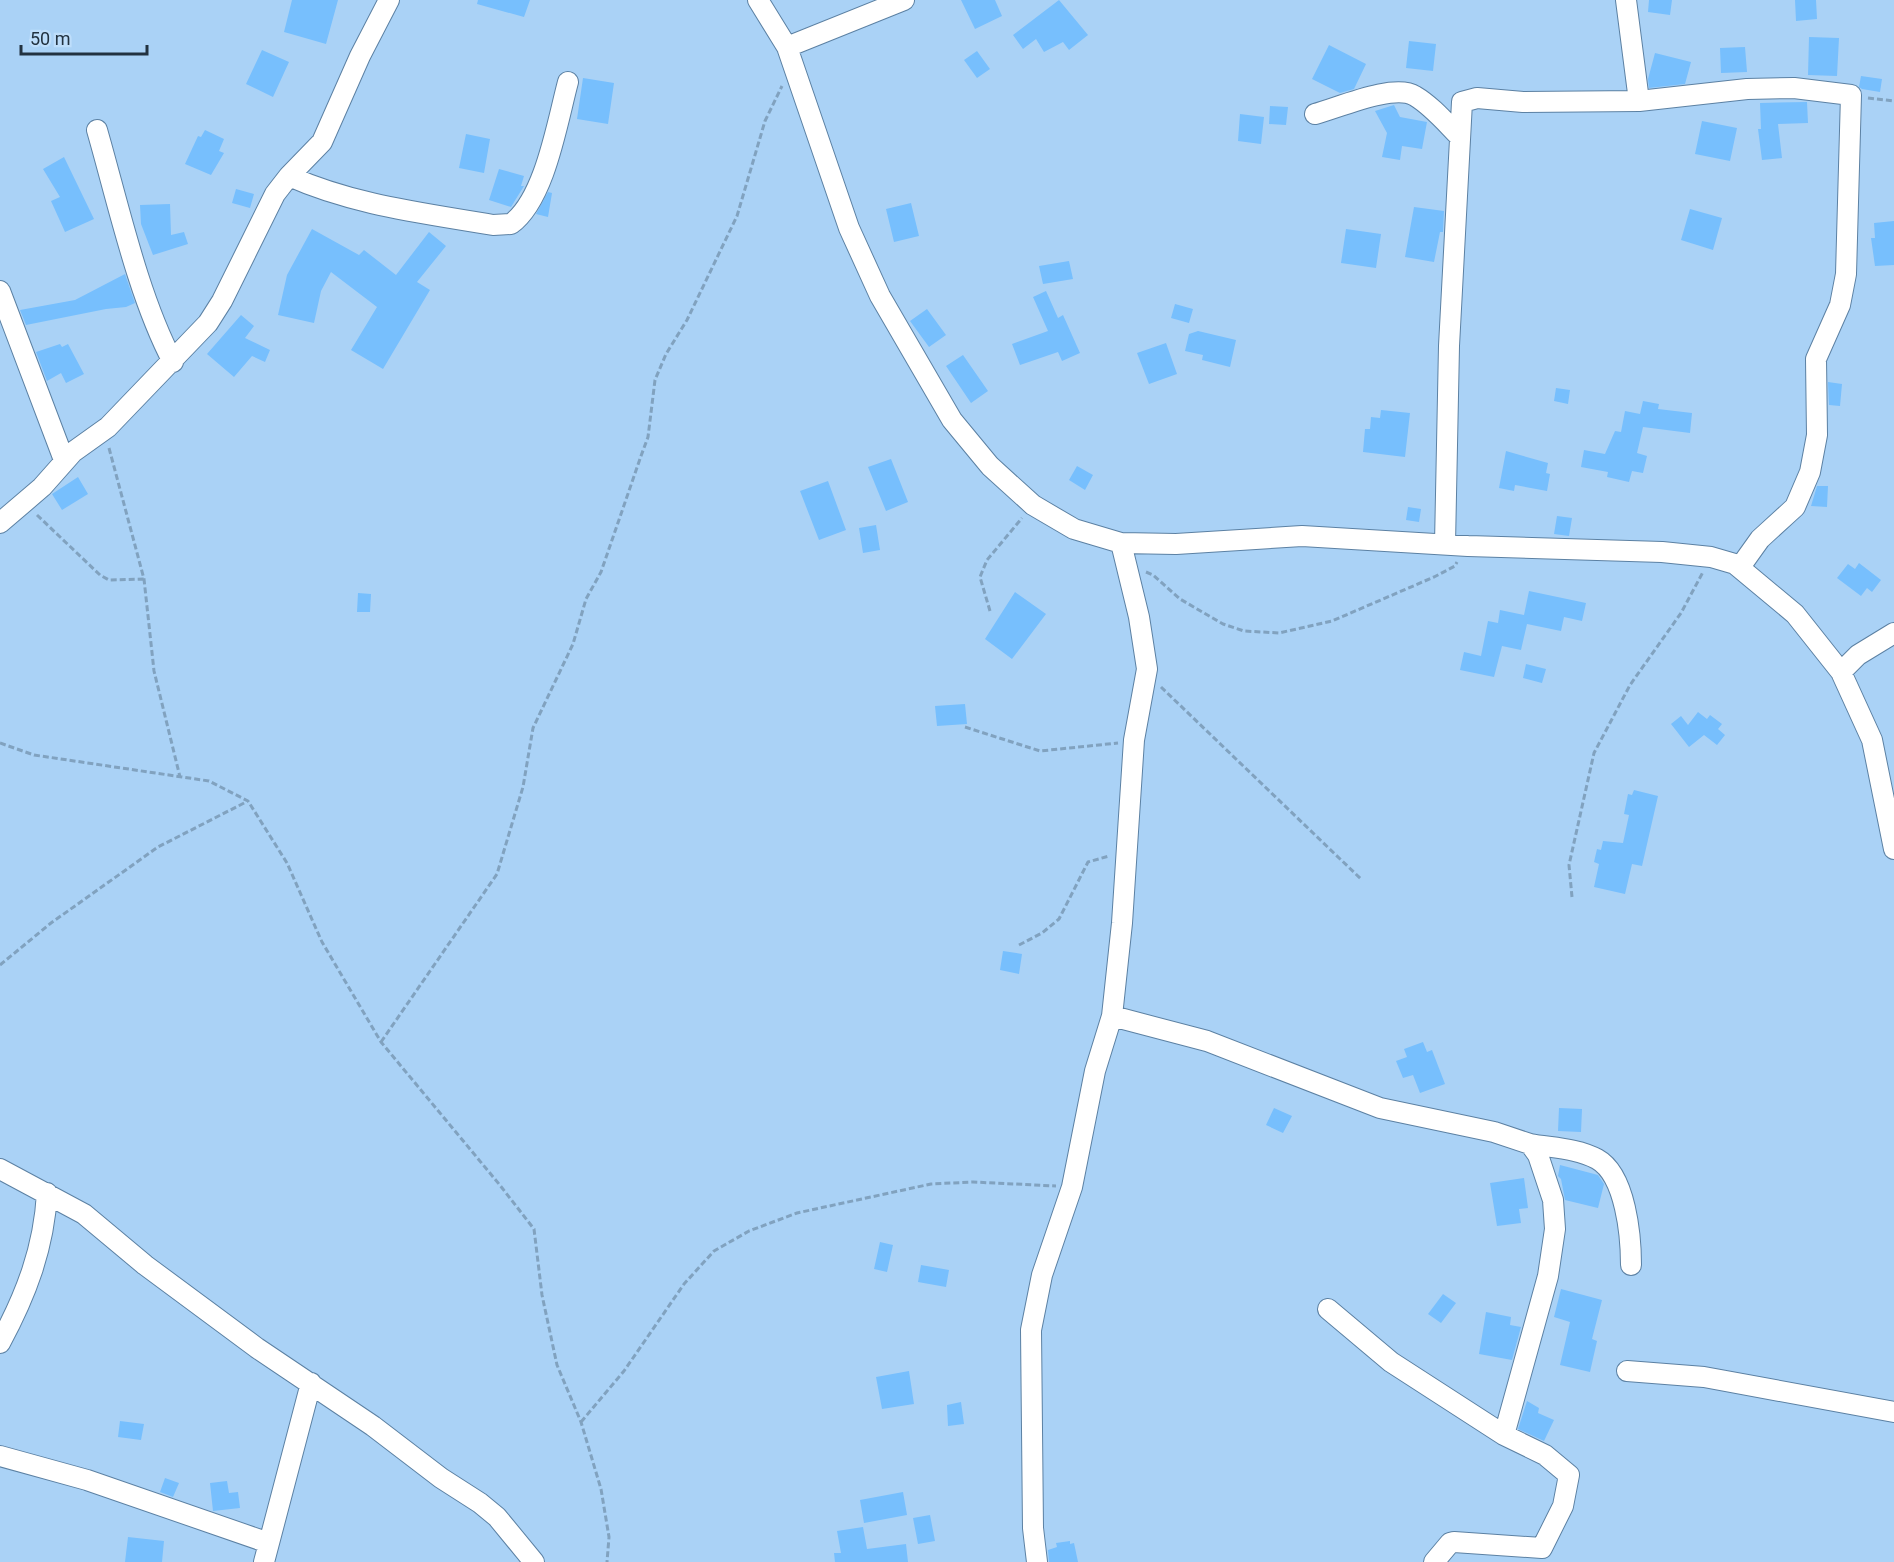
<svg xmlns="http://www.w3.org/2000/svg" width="1894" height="1562" viewBox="0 0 1894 1562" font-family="Roboto,sans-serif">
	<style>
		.building { fill: #77bffd }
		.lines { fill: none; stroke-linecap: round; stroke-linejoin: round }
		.minor-casing { stroke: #5c81a3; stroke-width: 22 }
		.path { stroke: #81a2bf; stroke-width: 3; stroke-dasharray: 6 3; stroke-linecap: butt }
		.minor { stroke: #fff; stroke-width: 20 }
	</style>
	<rect width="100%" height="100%" fill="#aad2f6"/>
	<path class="building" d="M 292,0 L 338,0 L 326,44 L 284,32 Z
		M 478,0 L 530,0 L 524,17 L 477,4 Z
		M 961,0 L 995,0 L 1002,16 L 975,29 Z
		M 1059,0 L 1088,35 L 1069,50 L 1063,42 L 1044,52 L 1036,39 L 1023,49 L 1013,35 Z
		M 1649,0 L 1672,0 L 1670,15 L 1648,12 Z
		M 1795,0 L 1816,0 L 1817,19 L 1796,21 Z
		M 1809,37 L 1839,38 L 1837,76 L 1808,75 Z
		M 1409,41 L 1436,44 L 1433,71 L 1406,68 Z
		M 1329,45 L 1366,64 L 1354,89 L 1340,93 L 1312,79 Z
		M 1745,47 L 1747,72 L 1721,73 L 1720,48 Z
		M 262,50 L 289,62 L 273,97 L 246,84 Z
		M 977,51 L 990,69 L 977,78 L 964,60 Z
		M 1655,53 L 1691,62 L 1685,84 L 1649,88 L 1648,79 Z
		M 1861,76 L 1882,79 L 1880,92 L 1862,89 L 1859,87 Z
		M 583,78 L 614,83 L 608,124 L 577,119 Z
		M 1807,102 L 1808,123 L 1778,124 L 1782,158 L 1762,160 L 1758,129 L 1761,129 L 1760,103 Z
		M 1394,105 L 1400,117 L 1427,122 L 1422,149 L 1402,146 L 1400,160 L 1382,157 L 1387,133 L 1375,111 Z
		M 1270,106 L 1288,107 L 1286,125 L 1269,124 Z
		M 1240,114 L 1264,117 L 1261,144 L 1238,141 Z
		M 1702,121 L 1737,128 L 1730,161 L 1695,154 Z
		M 205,130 L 224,139 L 219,151 L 224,153 L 211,175 L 185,164 L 198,136 L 201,137 Z
		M 466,134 L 490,139 L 484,173 L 459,168 Z
		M 64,157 L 94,219 L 65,232 L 51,201 L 60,197 L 43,169 Z
		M 499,169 L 524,176 L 521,186 L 524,186 L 511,207 L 489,200 Z
		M 236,189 L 254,194 L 250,208 L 232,203 Z
		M 548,192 L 552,193 L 548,217 L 536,214 Z
		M 911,203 L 919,236 L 894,242 L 886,209 Z
		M 170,204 L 171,235 L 184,232 L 188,244 L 153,255 L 141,224 L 140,205 Z
		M 1414,207 L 1444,211 L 1443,232 L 1440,232 L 1434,262 L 1405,257 Z
		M 1690,209 L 1722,218 L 1713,250 L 1681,240 Z
		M 1894,221 L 1894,265 L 1875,266 L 1871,238 L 1875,238 L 1874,223 Z
		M 312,229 L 359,255 L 364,250 L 396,275 L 429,232 L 446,246 L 417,282 L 430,290 L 383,369 L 351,350 L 377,307 L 331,272 L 321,291 L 314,323 L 278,315 L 287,275 Z
		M 1346,229 L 1381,234 L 1376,268 L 1341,263 Z
		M 1069,261 L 1073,279 L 1043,284 L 1039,266 Z
		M 125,274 L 135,303 L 126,307 L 106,309 L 26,325 L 20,310 L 75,300 Z
		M 1046,291 L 1058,318 L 1063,315 L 1080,353 L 1062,361 L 1058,352 L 1020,365 L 1012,344 L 1048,331 L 1033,297 Z
		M 1175,304 L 1193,309 L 1189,323 L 1171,318 Z
		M 927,309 L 946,335 L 929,347 L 910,321 Z
		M 241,315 L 254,326 L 245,338 L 270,350 L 265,362 L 252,356 L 234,377 L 207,354 Z
		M 1198,331 L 1236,340 L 1230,367 L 1202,360 L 1203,355 L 1185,351 L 1189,334 Z
		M 1166,343 L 1177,374 L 1149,384 L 1137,353 Z
		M 60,344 L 62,347 L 68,344 L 84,374 L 66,383 L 61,373 L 47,381 L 36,352 Z
		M 963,355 L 988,391 L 971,403 L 946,366 Z
		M 1828,382 L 1842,384 L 1840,406 L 1829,405 Z
		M 1556,388 L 1570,390 L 1568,404 L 1554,401 Z
		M 1643,401 L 1659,404 L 1658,409 L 1692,413 L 1690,433 L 1643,427 L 1637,453 L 1647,456 L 1643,473 L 1632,471 L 1629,482 L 1607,477 L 1608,472 L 1581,467 L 1584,450 L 1605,454 L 1615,431 L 1621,432 L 1625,411 L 1640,414 Z
		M 1381,410 L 1410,413 L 1405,457 L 1363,452 L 1365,429 L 1370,429 L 1371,417 L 1380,418 Z
		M 1506,451 L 1548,463 L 1546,473 L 1550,474 L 1547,491 L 1515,485 L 1514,491 L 1499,488 Z
		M 891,459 L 908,502 L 886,511 L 868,467 Z
		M 1077,466 L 1093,475 L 1085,490 L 1069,480 Z
		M 78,477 L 88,494 L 62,510 L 52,494 Z
		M 828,481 L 846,530 L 819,540 L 800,491 Z
		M 1817,486 L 1828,486 L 1827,507 L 1811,506 Z
		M 1408,507 L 1421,509 L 1419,522 L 1406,520 Z
		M 1557,516 L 1572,518 L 1569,536 L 1554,534 Z
		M 876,525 L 880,550 L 863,553 L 859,528 Z
		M 1859,563 L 1881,580 L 1872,592 L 1867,588 L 1861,596 L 1837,578 L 1848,564 L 1855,569 Z
		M 1529,591 L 1586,603 L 1582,621 L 1564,617 L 1561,631 L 1527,624 L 1521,650 L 1502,646 L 1494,677 L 1460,670 L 1464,652 L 1481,656 L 1488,621 L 1498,623 L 1500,610 L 1524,615 Z
		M 1015,592 L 1046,614 L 1012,659 L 985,639 Z
		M 358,593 L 371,594 L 370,612 L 357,612 Z
		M 1526,664 L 1546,669 L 1542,683 L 1523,678 Z
		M 965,704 L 967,724 L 937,726 L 935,706 Z
		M 1698,712 L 1707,719 L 1710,715 L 1722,724 L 1718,729 L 1725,735 L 1717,745 L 1704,735 L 1689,747 L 1671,724 L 1681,716 L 1688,725 Z
		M 1634,790 L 1658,796 L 1642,866 L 1632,864 L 1625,894 L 1594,887 L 1599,864 L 1594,862 L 1597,849 L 1601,850 L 1603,841 L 1623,843 L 1629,815 L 1624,814 L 1628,794 L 1632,795 Z
		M 1003,951 L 1022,954 L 1019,974 L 1000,970 Z
		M 1423,1042 L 1427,1052 L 1432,1050 L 1445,1084 L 1420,1093 L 1413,1075 L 1403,1078 L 1396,1061 L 1407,1057 L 1404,1049 Z
		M 1274,1108 L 1292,1116 L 1283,1133 L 1266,1125 Z
		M 1559,1108 L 1582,1109 L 1581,1132 L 1558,1131 Z
		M 1560,1165 L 1598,1175 L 1604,1184 L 1598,1208 L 1565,1200 L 1561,1179 L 1558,1176 Z
		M 1524,1178 L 1528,1208 L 1519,1209 L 1521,1223 L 1497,1226 L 1490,1183 Z
		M 880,1242 L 893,1245 L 887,1272 L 874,1269 Z
		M 921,1265 L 949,1270 L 946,1287 L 918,1282 Z
		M 1561,1289 L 1602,1300 L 1592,1339 L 1597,1341 L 1590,1372 L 1560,1365 L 1570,1322 L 1554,1317 Z
		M 1443,1294 L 1456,1303 L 1441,1323 L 1428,1314 Z
		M 1486,1312 L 1511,1317 L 1510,1325 L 1521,1327 L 1512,1360 L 1479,1354 Z
		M 909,1371 L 914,1404 L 882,1409 L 876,1377 Z
		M 1527,1401 L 1539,1408 L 1538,1413 L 1554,1420 L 1544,1441 L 1518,1429 Z
		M 961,1402 L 964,1424 L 948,1426 L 947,1405 Z
		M 120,1421 L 144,1424 L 141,1440 L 118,1437 Z
		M 165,1478 L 179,1483 L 173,1497 L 160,1492 Z
		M 227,1481 L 229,1493 L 238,1492 L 240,1508 L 213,1511 L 210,1483 Z
		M 903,1492 L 907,1515 L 864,1523 L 860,1500 Z
		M 930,1515 L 935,1541 L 918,1544 L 913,1518 Z
		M 863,1527 L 867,1549 L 906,1544 L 908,1562 L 835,1562 L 834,1553 L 841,1553 L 837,1531 Z
		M 128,1537 L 164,1541 L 162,1562 L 125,1562 Z
		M 1070,1541 L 1070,1544 L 1074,1543 L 1078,1562 L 1049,1562 L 1048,1550 L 1057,1547 L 1056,1543 Z"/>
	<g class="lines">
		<g class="minor-casing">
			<path id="minor" d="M 758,0 L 787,47 L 849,228 L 880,296 L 952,420 L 990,466 L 1033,505 L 1074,529 L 1121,543 L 1176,544 L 1302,536 L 1468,546 L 1662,552 L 1711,557 L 1735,564 L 1795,614 L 1841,672 L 1872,740 L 1894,849
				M 1626,0 L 1639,101
				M 787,47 L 904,0
				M 1315,114 C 1338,108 1394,83 1415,96 C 1432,106 1446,123 1460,137
				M 97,130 C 118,203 138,296 173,362
				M 289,176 C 353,205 424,213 493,225 L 511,224 C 545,199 557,123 568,82
				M 0,291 L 64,460
				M 0,523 L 42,487 L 73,452 L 108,427 L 208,323 L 222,301 L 275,194 L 289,176 L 322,142 L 360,56 L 389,0
				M 1445,544 L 1449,346 L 1462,102 L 1477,98 L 1523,102 L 1639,101 L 1747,89 L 1794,88 L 1851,95 L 1846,274 L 1840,305 L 1816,359 L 1817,435 L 1810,472 L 1795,507 L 1760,539 L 1740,567
				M 1841,672 L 1858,655 L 1894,633
				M 1112,1016 L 1207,1041 L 1380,1108 L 1494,1132 L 1530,1144 L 1538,1155 L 1553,1200 L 1555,1229 L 1548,1276 L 1504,1435
				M 1530,1144 C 1552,1148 1577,1148 1597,1159 C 1626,1175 1631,1237 1631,1265
				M 0,1169 L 84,1214 L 145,1265 L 257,1348 L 373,1426 L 441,1478 L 480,1503 L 497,1517 L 534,1562
				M 1328,1309 L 1391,1362 L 1504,1435 L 1545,1455 L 1569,1475 L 1563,1506 L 1542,1548 L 1454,1542 L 1450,1543 L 1434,1562
				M 0,1343 C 26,1295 44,1248 47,1193
				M 1627,1371 L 1704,1377 L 1894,1412
				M 0,1456 L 87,1480 L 269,1543
				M 264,1562 L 311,1383
				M 1037,1562 L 1033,1528 L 1031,1330 L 1042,1275 L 1072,1187 L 1095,1071 L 1112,1016 L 1122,923 L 1134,740 L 1147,669 L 1139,617 L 1121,543"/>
		</g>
		<path class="path" d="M 1868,98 L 1894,101
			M 109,448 L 144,579 L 154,671 L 180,777
			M 37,515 L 100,575 L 109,580 L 144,579
			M 1146,572 L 1153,575 L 1180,599 L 1223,624 L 1244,631 L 1279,633 L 1332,621 L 1434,577 L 1455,566 L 1457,562
			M 990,611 L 980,577 L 987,560 L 1022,518
			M 1161,687 L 1362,880
			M 965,727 L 1040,751 L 1118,743
			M 0,743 L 34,755 L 209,781 L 248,801 L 287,863 L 322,942 L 381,1042 L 499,1184 L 534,1229 L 542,1295 L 557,1365 L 581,1422 L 601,1489 L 609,1537 L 607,1562
			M 1572,897 L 1569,865 L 1594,753 L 1630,685 L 1681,613 L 1703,572
			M 1019,945 L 1042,933 L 1059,919 L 1088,862 L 1109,856
			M 0,965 L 51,923 L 158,847 L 248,801
			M 381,1042 L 497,874 L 523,787 L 533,728 L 573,644 L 586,599 L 601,572 L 641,456 L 648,437 L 655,380 L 666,354 L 687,320 L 737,216 L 765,121 L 782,86
			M 581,1422 L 624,1371 L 684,1284 L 714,1251 L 749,1231 L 797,1213 L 931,1184 L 973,1182 L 1056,1186"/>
		<use href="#minor" class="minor"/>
	</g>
	<path d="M21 45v9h126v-9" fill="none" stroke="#223240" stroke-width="3"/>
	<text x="30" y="45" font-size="18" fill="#223240" stroke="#bedefb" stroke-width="4.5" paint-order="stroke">50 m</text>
</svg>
